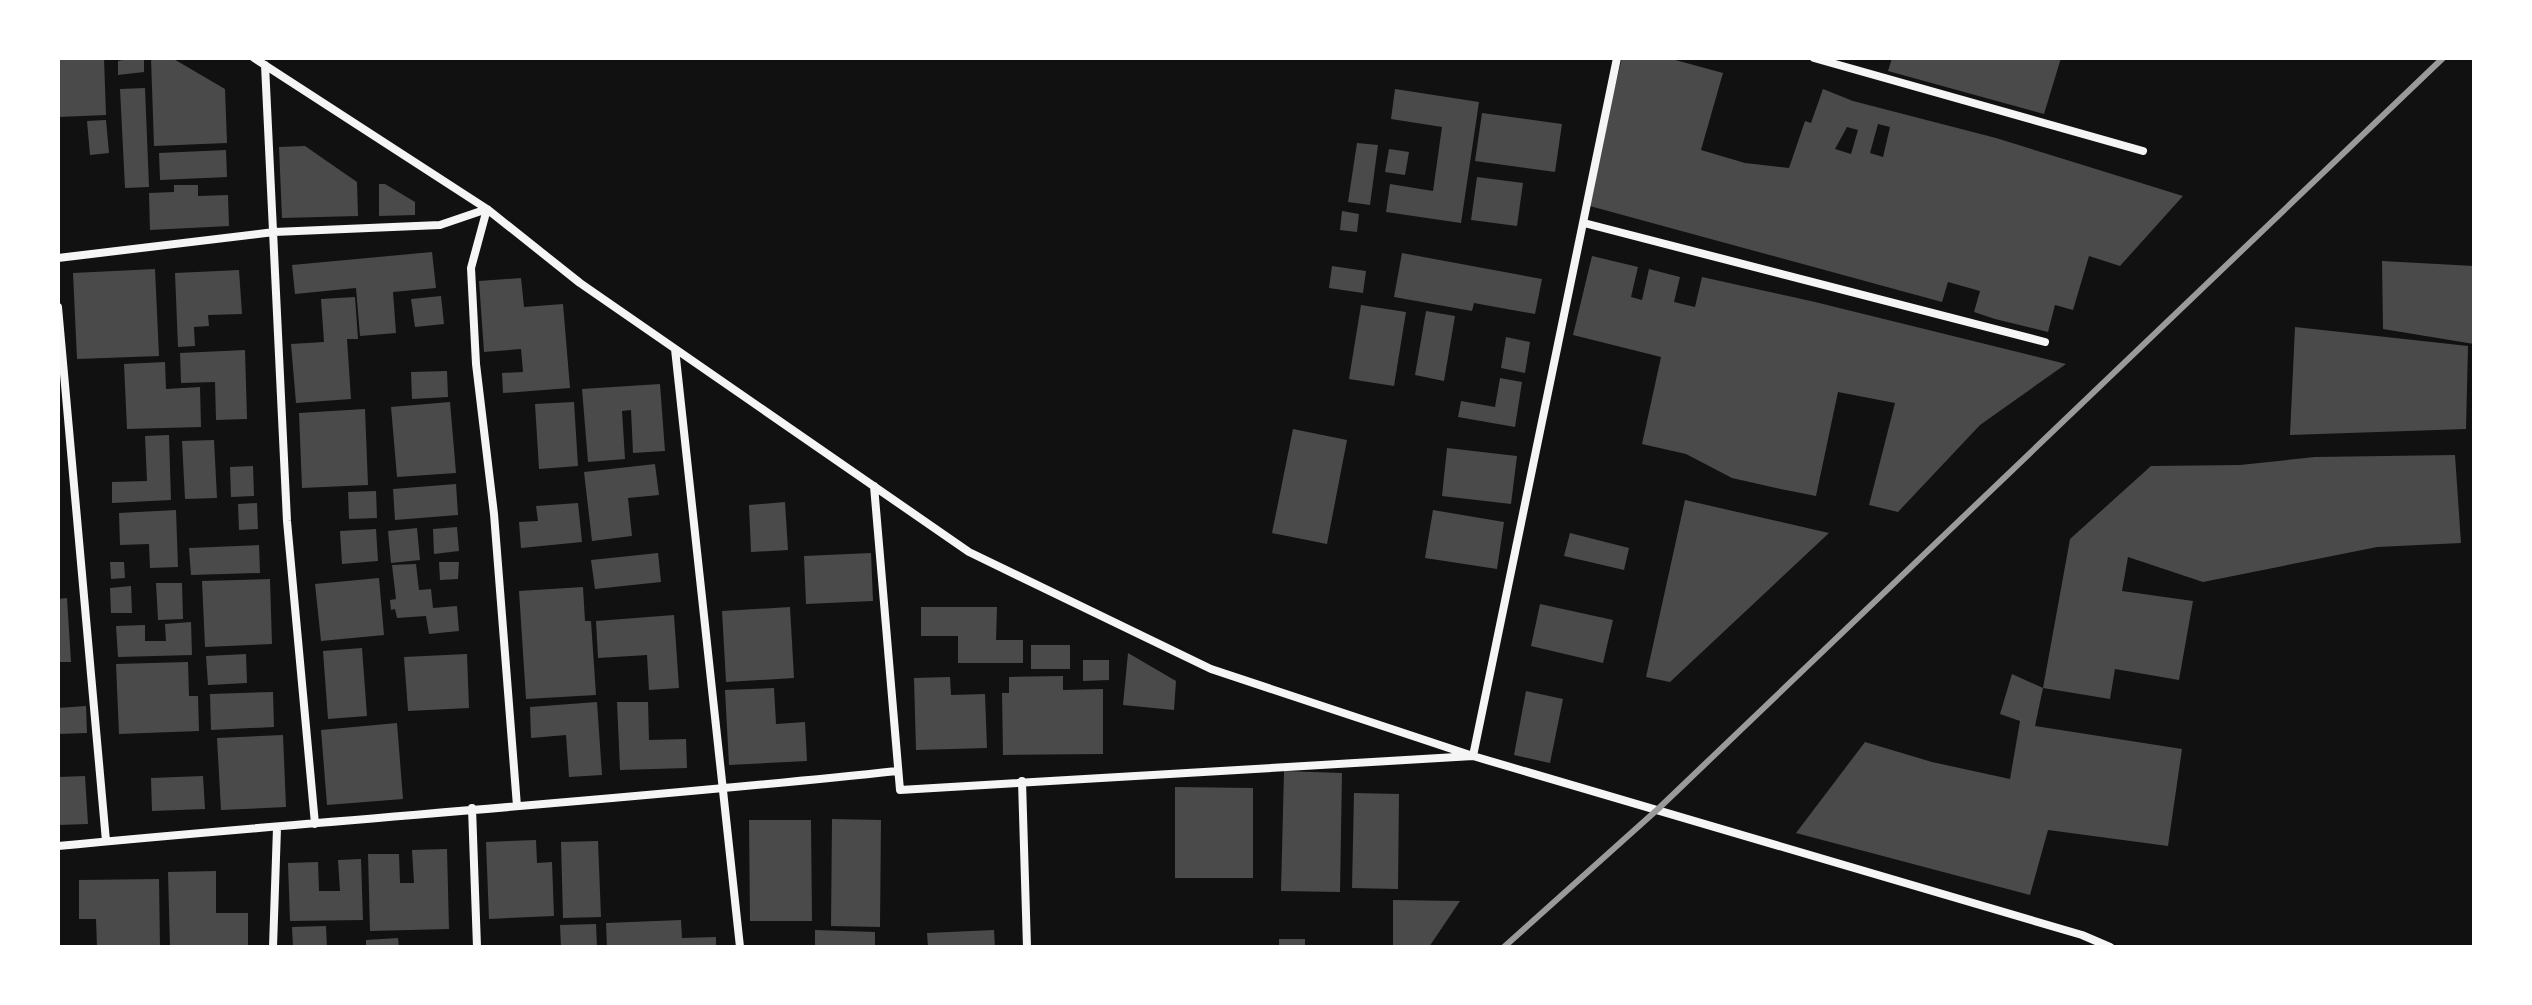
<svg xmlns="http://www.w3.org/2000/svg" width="2532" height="1005" viewBox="0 0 2532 1005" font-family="'Exo 2',sans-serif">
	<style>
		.building { fill: #4a4a4a; fill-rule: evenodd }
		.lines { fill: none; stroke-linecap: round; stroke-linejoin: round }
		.minor { stroke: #f5f5f5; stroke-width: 8 }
		.rail { stroke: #9a9a9a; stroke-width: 6 }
	</style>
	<rect width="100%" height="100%" fill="#111"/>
	<path class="building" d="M 58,58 L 104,58 L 106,115 L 58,117 Z
		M 132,58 L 144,58 L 144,72 L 118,75 L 118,61 Z
		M 151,58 L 172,58 L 225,89 L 227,143 L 154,146 Z
		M 1622,58 L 1668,58 L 1723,73 L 1701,150 L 1745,163 L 1789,168 L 1805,121 L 1811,123 L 1823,89 L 1853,101 L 1996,138 L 2183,196 L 2120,266 L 2089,256 L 2073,310 L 2055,305 L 2048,332 L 1995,319 L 1974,312 L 1980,291 L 1948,282 L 1942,302 L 1586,205 ZM 1878,124 L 1890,127 L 1883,157 L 1870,153 ZM 1847,127 L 1858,130 L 1851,154 L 1835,149 Z
		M 1892,58 L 2061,58 L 2044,114 L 1888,71 Z
		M 145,88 L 149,187 L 125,188 L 120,89 Z
		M 1395,89 L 1479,102 L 1461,223 L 1386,212 L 1390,184 L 1433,191 L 1442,127 L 1391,119 Z
		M 1482,113 L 1562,124 L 1555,172 L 1475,161 Z
		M 106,120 L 109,153 L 90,155 L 87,121 Z
		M 1357,143 L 1378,145 L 1370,205 L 1348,202 Z
		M 305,146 L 357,182 L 358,216 L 282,218 L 279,147 Z
		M 1389,149 L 1409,152 L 1405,175 L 1385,172 Z
		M 226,150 L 227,177 L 160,180 L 159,153 Z
		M 1477,177 L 1523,183 L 1517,226 L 1471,220 Z
		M 379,184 L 385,184 L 415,202 L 415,215 L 379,216 Z
		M 174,185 L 198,185 L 198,196 L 228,195 L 229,226 L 150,230 L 149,193 L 174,192 Z
		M 1342,211 L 1359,214 L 1357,232 L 1340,230 Z
		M 432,252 L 436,288 L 393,292 L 396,333 L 360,336 L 356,288 L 295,294 L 292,265 Z
		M 1402,253 L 1542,279 L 1535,314 L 1474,303 L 1472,311 L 1394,297 Z
		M 1592,256 L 1638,267 L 1631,297 L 1642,300 L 1649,269 L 1680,277 L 1674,302 L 1695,307 L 1702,277 L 1815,302 L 2066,364 L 1980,425 L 1898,512 L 1869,505 L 1895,403 L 1838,392 L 1816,496 L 1776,488 L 1732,478 L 1686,454 L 1642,444 L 1661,357 L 1573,335 Z
		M 2382,261 L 2474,266 L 2474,344 L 2383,329 Z
		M 1332,266 L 1366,271 L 1363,293 L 1329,288 Z
		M 155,269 L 159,356 L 77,359 L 73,273 Z
		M 239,270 L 242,314 L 208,315 L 209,326 L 194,327 L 195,346 L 178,347 L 175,273 Z
		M 521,278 L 524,307 L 563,304 L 570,388 L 503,393 L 502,373 L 523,372 L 521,349 L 484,352 L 479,281 Z
		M 441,296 L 444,324 L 415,327 L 411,299 Z
		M 355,297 L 358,339 L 347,339 L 351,399 L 296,403 L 291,344 L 324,342 L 321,299 Z
		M 1361,305 L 1406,312 L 1394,386 L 1349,379 Z
		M 1426,311 L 1455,316 L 1444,381 L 1415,375 Z
		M 2295,327 L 2468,346 L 2466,429 L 2290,435 Z
		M 1506,337 L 1530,342 L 1525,373 L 1501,368 Z
		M 245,350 L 247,419 L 216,420 L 215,382 L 181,383 L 180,353 Z
		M 165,362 L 166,389 L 200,387 L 201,427 L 127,429 L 124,364 Z
		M 447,371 L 448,397 L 412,399 L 411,372 Z
		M 1500,378 L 1522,382 L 1515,427 L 1458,417 L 1461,401 L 1495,407 Z
		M 660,384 L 665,451 L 633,453 L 631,410 L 622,411 L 625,459 L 588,462 L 582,389 Z
		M 450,402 L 456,473 L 397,477 L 391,407 Z
		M 574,402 L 578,466 L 539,469 L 535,404 Z
		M 365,409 L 368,485 L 302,488 L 299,413 Z
		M 1293,429 L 1347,440 L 1327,544 L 1272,533 Z
		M 169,435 L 171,500 L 112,503 L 112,482 L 147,481 L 145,436 Z
		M 214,440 L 217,498 L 185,499 L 182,441 Z
		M 1447,448 L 1517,456 L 1511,504 L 1442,496 Z
		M 2455,455 L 2461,543 L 2377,547 L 2203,582 L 2128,557 L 2122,591 L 2193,601 L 2179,680 L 2115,669 L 2110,699 L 2043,688 L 2070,539 L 2151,466 L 2240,465 L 2315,457 Z
		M 655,464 L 659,495 L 628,498 L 632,536 L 592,541 L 584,472 Z
		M 253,466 L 254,496 L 231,497 L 230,467 Z
		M 456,484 L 458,515 L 395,520 L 393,489 Z
		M 376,491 L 377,518 L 349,519 L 348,492 Z
		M 1685,500 L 1829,533 L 1670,682 L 1646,677 Z
		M 785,502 L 788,550 L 751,552 L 749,505 Z
		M 257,503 L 258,529 L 239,530 L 238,504 Z
		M 578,503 L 582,542 L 521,548 L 519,522 L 538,521 L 536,506 Z
		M 176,510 L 178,567 L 150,568 L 149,544 L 120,545 L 119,513 Z
		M 1433,510 L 1504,522 L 1497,569 L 1425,558 Z
		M 457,527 L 459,551 L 434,554 L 433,529 Z
		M 417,528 L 420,560 L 391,563 L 388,531 Z
		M 376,529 L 378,561 L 342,564 L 340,531 Z
		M 1570,533 L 1629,548 L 1624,570 L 1564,556 Z
		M 259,545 L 260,573 L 191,575 L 189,548 Z
		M 658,553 L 661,582 L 595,589 L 591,560 Z
		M 871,553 L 873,601 L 806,604 L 804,556 Z
		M 110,562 L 124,562 L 125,578 L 111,579 Z
		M 439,562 L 459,562 L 458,579 L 440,580 Z
		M 416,564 L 419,590 L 431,589 L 433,608 L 457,606 L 459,631 L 429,634 L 426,616 L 397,618 L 395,609 L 391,610 L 390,600 L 396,599 L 392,565 Z
		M 379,578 L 384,635 L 321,641 L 315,584 Z
		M 270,579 L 272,644 L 205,647 L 202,581 Z
		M 156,583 L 182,583 L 183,619 L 158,620 Z
		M 131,586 L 132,613 L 111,613 L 110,588 Z
		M 583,587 L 585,621 L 591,621 L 596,695 L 526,699 L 519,591 Z
		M 67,598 L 71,662 L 58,662 L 58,599 Z
		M 1540,604 L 1613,620 L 1603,663 L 1531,646 Z
		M 790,607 L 794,678 L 726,682 L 722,611 Z
		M 921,607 L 997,607 L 996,640 L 1023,640 L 1023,663 L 958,663 L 958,636 L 921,636 Z
		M 674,615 L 679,688 L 649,690 L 647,655 L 598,658 L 596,621 Z
		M 191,622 L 192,655 L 118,657 L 116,626 L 145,625 L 145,641 L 166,641 L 165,624 Z
		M 1031,645 L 1070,645 L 1070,669 L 1031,669 Z
		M 362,648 L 367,716 L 328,719 L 323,651 Z
		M 1128,653 L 1176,681 L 1174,710 L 1123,705 Z
		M 246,654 L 247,683 L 208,685 L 206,656 Z
		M 467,654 L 469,708 L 408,711 L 404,657 Z
		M 1083,660 L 1109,660 L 1109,680 L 1083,681 Z
		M 188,662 L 189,696 L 198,696 L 199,731 L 119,734 L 116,664 Z
		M 2012,674 L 2043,688 L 2035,726 L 2182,749 L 2168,846 L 2048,830 L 2030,895 L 1796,833 L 1865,742 L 1932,762 L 2010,779 L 2020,721 L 2000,714 Z
		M 1063,676 L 1063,690 L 1103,689 L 1103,754 L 1003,755 L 1002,693 L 1009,693 L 1009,677 Z
		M 950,677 L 951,695 L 985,694 L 987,748 L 916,750 L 914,678 Z
		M 774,688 L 776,724 L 805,722 L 807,761 L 729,765 L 725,690 Z
		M 1526,691 L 1563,699 L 1550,763 L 1514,755 Z
		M 273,692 L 274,727 L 211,730 L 210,694 Z
		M 597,702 L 602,775 L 569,777 L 566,735 L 531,738 L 530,707 Z
		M 617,702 L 648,702 L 649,740 L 686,739 L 687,768 L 620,770 Z
		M 86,706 L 87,733 L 58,734 L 58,708 Z
		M 397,723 L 403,799 L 327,805 L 321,730 Z
		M 283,735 L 286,807 L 221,810 L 217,738 Z
		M 1284,771 L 1342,773 L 1340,892 L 1281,891 Z
		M 85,776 L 88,824 L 58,825 L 58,777 Z
		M 203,776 L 205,809 L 152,811 L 151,778 Z
		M 1175,787 L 1253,788 L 1253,878 L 1175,878 Z
		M 1354,793 L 1399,794 L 1398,889 L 1352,888 Z
		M 832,819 L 881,820 L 880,927 L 831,926 Z
		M 749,820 L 811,820 L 812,921 L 750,921 Z
		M 536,840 L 537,863 L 552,862 L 554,916 L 489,919 L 486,842 Z
		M 598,841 L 601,917 L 563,918 L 561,842 Z
		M 447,849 L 449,929 L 370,931 L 368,854 L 399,854 L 400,883 L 414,883 L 412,850 Z
		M 361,859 L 363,920 L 290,921 L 288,863 L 318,862 L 319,891 L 340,891 L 338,860 Z
		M 216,871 L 216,913 L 248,913 L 248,947 L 170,947 L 168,872 Z
		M 159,879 L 160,947 L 97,947 L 96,919 L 79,919 L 79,880 Z
		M 1393,900 L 1460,901 L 1429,947 L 1393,947 Z
		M 681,920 L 682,938 L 716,937 L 716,947 L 607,947 L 606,923 Z
		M 596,924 L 597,947 L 561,947 L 560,925 Z
		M 326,926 L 327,947 L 293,947 L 292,927 Z
		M 815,930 L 875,932 L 875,947 L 815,947 Z
		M 994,930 L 995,947 L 928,947 L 927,933 Z
		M 398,938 L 399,947 L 366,947 L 366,940 Z
		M 1279,939 L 1305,939 L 1305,947 L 1279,947 Z"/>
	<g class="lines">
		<path class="minor" d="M 254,58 L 487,209 L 580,283 L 969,552 L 1211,669 L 1473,756 L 2082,935 L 2110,947
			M 1814,58 L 2143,151
			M 265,65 L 287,521 L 315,824
			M 487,209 L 471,268 L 476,364 L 494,514 L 517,806
			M 1584,223 L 2045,342
			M 58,258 L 274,232 L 440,225 L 487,209
			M 58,307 L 106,841
			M 675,349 L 740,947
			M 874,486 L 900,790 L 1473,756 L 1617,58
			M 1022,781 L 1027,947
			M 472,808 L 477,947
			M 58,846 C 338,819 618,801 897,771
			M 273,947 L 277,828"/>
		<path class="rail" d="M 1504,947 L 1658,809 L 2443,58"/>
	</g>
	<rect width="2532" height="1005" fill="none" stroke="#ffffff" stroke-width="120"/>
</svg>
